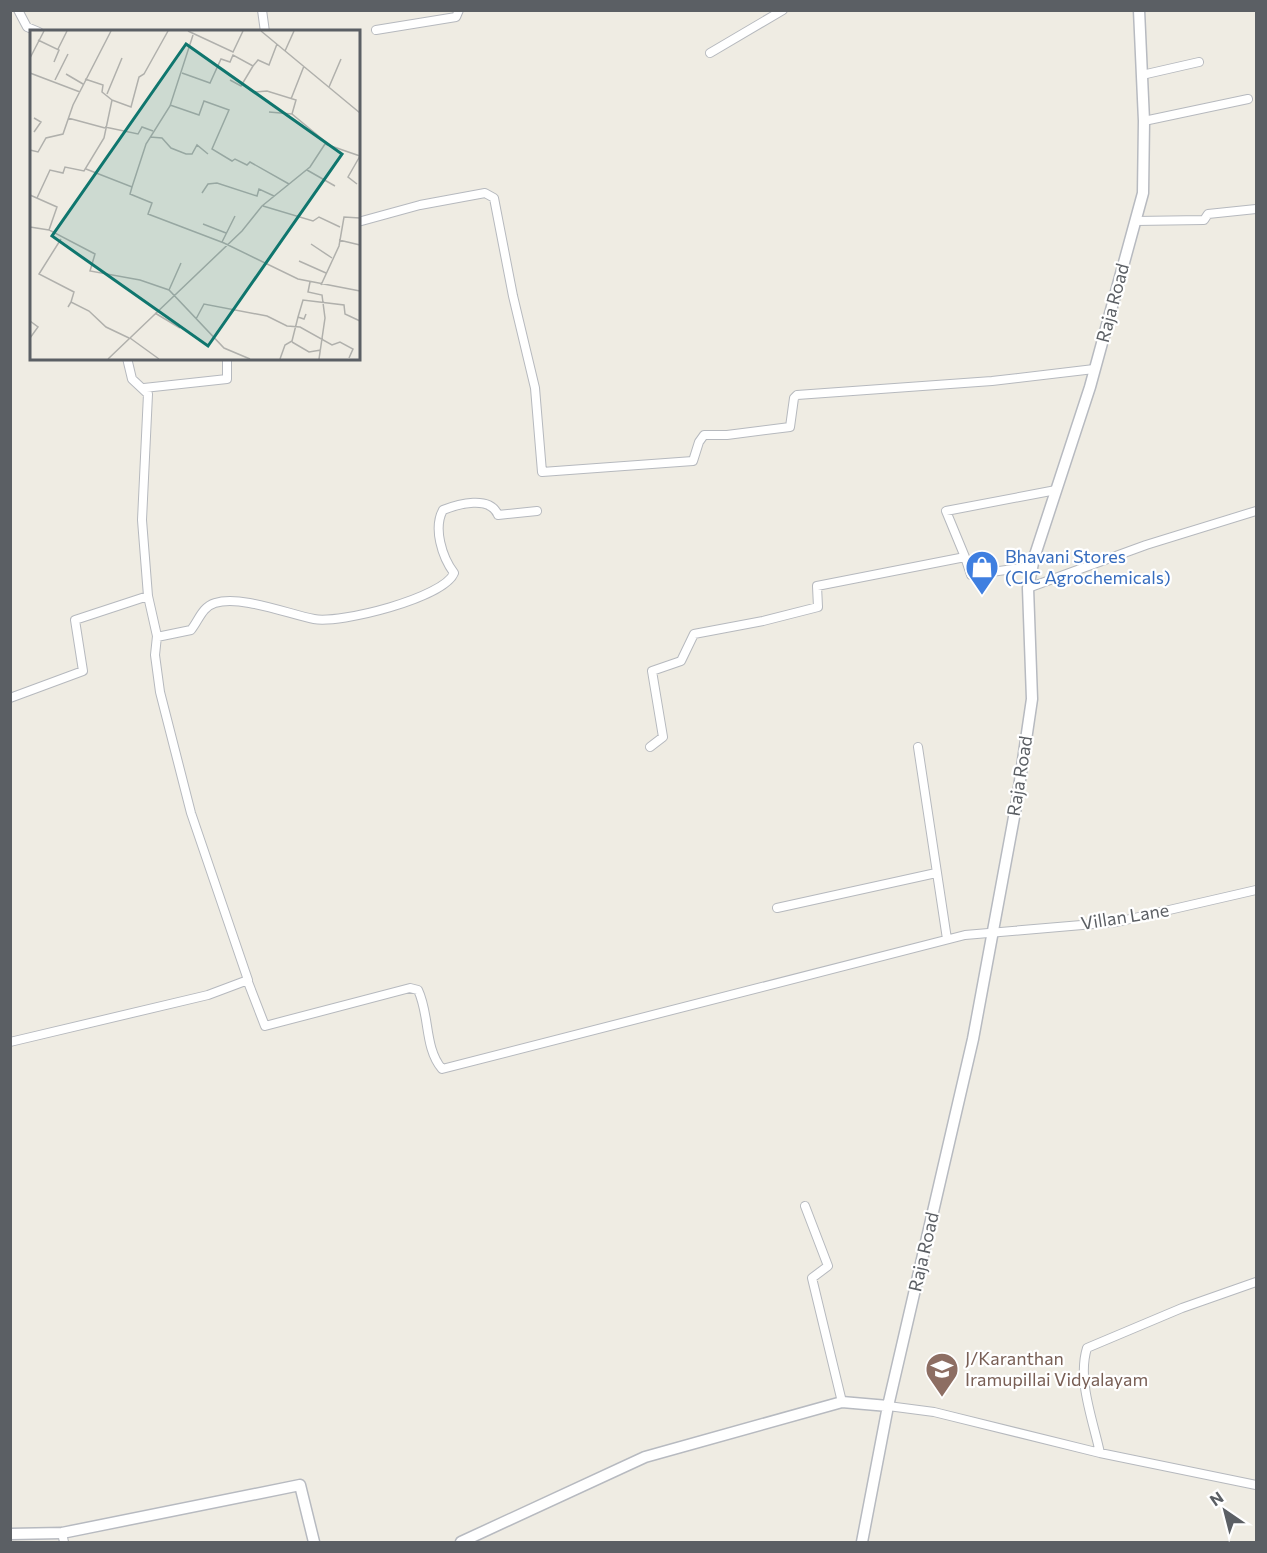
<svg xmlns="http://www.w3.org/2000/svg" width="1267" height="1553" viewBox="0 0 1267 1553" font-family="Commissioner,sans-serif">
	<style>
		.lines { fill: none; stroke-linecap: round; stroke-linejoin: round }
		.street-casing { stroke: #b6b9be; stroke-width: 10 }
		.secondary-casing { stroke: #b7bac0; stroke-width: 13 }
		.street { stroke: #fff; stroke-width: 8 }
		.secondary { stroke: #fff; stroke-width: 10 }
		.labels { text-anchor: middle; stroke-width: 4.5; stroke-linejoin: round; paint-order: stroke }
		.street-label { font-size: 18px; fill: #5b5f64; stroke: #fff }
		.shop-label { font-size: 18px; fill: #366cbe; stroke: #fff; text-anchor: start }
		.education-label { font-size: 18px; fill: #785e54; stroke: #fff; text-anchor: start }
		.inset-road { fill: none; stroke: #b0b0ac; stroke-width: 1.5 }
		.view { fill: #0f766e; fill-opacity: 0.15; stroke: #0f766e; stroke-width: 3 }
		.inset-edge { fill: none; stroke: #5b5f64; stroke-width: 3 }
	</style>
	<rect width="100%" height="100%" fill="#efece3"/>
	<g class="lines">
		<g class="street-casing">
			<path id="street" d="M 18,10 L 27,27 L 39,32
				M 262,10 L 265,32
				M 376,30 L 456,17 L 459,10
				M 710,53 L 783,10
				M 1142,75 L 1199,62
				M 1144,121 L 1248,99
				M 1135,221 L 1204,220 L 1208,214 L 1256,209
				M 358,222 L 420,205 L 485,193 L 494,198 L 513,296 L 535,388 L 542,472 L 693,461 L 699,442 L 704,435 L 727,435 L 790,427 L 794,398 L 797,395 L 992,381 L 1094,369
				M 144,388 L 227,379 L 227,358
				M 965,557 L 971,575 L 1033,566
				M 1028,588 L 1146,545 L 1256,511
				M 157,637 L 191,630 C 199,620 202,607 215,603 C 241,595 288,614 314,619 C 340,624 444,598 454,573 C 442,557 433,528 443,510 C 458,504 490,495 498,515 L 537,511
				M 10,698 L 83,671 L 75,620 L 148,596
				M 650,747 L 663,737 L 652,671 L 681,661 L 694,634 L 763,621 L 818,607 L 817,586 L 965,557 L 946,511 L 1056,490
				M 918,747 L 947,939
				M 777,908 L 936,873
				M 248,982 L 265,1026 L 410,988 L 418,990 C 430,1015 424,1048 442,1069 L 965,935 L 1117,922 L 1256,890
				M 10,1042 L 208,995 L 248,980 L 191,813 L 160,692 L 155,655 L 157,636 L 148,596 L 142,520 L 148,394 L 132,379 L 127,358
				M 805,1206 L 828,1266 L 812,1278 L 842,1402
				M 888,1406 L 934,1412 L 1100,1453 L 1256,1485
				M 1100,1453 C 1093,1420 1077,1380 1087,1348 L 1182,1308 L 1256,1282
				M 62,1533 L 64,1542"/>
		</g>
		<g class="secondary-casing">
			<path id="secondary" d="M 10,1534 L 62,1533 L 300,1485 L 314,1542
				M 461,1542 L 645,1457 L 842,1402 L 888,1406
				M 862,1542 L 888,1406 L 973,1039 L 1017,801 L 1032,699 L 1028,588 L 1034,558 L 1090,387 L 1143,193 L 1144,121 L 1139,10"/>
		</g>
		<use href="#street" class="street"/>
		<use href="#secondary" class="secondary"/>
	</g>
	<defs>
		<g id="shop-pin" transform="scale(1.725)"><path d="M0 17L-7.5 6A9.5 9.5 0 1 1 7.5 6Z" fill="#3f7fe0" stroke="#fff"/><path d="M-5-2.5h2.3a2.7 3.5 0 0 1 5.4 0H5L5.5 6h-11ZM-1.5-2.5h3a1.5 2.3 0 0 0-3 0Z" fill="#fff"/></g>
		<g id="school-pin" transform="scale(1.725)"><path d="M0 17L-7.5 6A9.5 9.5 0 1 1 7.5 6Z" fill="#8d6e63" stroke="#fff"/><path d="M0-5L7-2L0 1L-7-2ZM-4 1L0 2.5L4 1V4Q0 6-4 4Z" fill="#fff"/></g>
	</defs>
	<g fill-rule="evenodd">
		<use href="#shop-pin" x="982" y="567"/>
		<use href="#school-pin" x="942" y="1369"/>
	</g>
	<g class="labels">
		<g class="street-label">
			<text transform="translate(1113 303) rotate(-75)" y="6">Raja Road</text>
			<text transform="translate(1020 776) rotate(-81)" y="6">Raja Road</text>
			<text transform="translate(1125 917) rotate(-9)" y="6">Villan Lane</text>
			<text transform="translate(924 1252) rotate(-77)" y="6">Raja Road</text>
		</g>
		<g class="shop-label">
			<text x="1005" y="563">Bhavani Stores<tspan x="1005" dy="21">(CIC Agrochemicals)</tspan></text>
		</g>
		<g class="education-label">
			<text x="965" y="1365">J/Karanthan<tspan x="965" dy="21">Iramupillai Vidyalayam</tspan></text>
		</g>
	</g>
	<g transform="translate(30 30)">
		<rect width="330" height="330" fill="#efece3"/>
		<path class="inset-road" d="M 158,1 L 203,22 L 213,1M 231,1 L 330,83M 8,10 L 29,20 L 24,32M 28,19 L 37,1M 255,21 L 264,1M 0,28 L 14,1M 0,43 L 50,62M 152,43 L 180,53 L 191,29 L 200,32 L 203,25 L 223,36 L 228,30 L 239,35 L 247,14M 36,44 L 53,54M 55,49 L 73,55 L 72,62 L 82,70M 25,50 L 38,24M 200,50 L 211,56 L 223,36M 299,57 L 311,29M 225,62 L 237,61 L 266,70 L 262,84 L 297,113M 77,64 L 92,28M 261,69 L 274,36M 140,75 L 169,85 L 174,71 L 199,80 L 182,119 L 202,131 L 205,129 L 217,135 L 220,132 L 259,154M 239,82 L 262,84M 38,88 L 75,98M 75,97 L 108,104 L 112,97 L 123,101M 4,102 L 11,92 L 4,88M 120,107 L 132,108 L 141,118 L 156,124 L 162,124 L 167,115 L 178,124M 0,120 L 8,122 L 16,108 L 33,104 L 43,75 L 81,1M 56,139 L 102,157 L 116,114 L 140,76 L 163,5M 277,140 L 305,156M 327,154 L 318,147 L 330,126M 102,157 L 100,164 L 122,173 L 118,184 L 194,213 L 268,249 L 330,261M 172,163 L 178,154 L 187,153 L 227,166 L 229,159 L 244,166M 0,165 L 27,177 L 19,200 L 65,224 L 60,241 L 110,250 L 139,260 L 194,318 L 220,329M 7,168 L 20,140 L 33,143 L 35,137 L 54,141 L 74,108 L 82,70 L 101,77 L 109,47 L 114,44 L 138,1M 233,176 L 283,191 L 289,187 L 310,197M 173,194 L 196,203M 0,197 L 19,200M 31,209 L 9,244 L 44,262 L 41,272M 309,210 L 330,215M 192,212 L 205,186M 281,214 L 302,228M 269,231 L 296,243M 280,252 L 278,262 L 292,265 L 295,288 L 289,329M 291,255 L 309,216 L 314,187 L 330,188M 139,260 L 151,233M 38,277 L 41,272 L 59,281 L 76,297 L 99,308M 125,283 L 150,298M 268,287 L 273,270 L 314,275 L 315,284 L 330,291M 166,289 L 174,274 L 237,286 L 257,296 L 270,297 L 302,315 L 310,312 L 323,319 L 319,328M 0,291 L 8,297 L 0,308M 100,308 L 129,329M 262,312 L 279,322 L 291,320M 78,329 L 212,201 L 232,176 L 280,137 L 295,114 L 330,126M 250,329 L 255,315 L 262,311 L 268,287 L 274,289 L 276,284"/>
		<path class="view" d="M 156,14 L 312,124 L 178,316 L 22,206 Z"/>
		<rect width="330" height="330" class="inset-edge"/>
	</g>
	<rect width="1267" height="1553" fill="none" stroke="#5b5f64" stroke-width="24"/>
	<g transform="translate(1225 1511) rotate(325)" stroke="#ffffff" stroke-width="4.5" paint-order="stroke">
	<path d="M0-4.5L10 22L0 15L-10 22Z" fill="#5b5f64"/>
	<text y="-9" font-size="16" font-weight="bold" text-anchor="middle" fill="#5b5f64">N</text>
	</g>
</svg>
